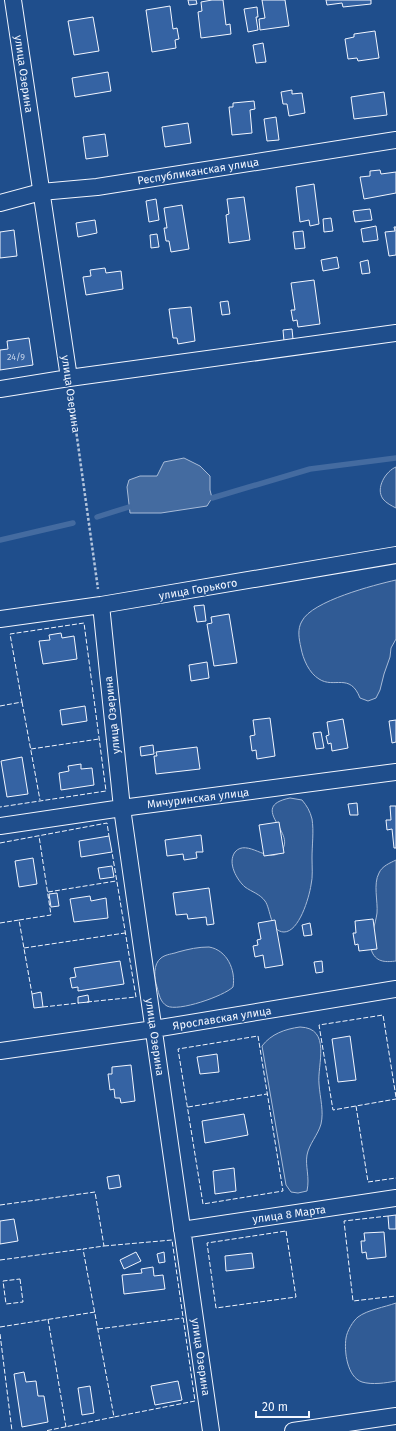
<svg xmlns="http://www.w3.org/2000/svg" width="396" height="1431" viewBox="0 0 396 1431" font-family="'Fira Sans',sans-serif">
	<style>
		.green { fill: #305b95; stroke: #a8bbd7 }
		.water { fill: #446ba0; stroke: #a8bbd7 }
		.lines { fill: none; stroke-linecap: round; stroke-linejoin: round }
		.stream { stroke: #446ba0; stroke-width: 5.5 }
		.building { fill: #3563a3; stroke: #f2f6ff }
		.street-casing { stroke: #f2f6ff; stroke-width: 18 }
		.path { stroke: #b3c4dc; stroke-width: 2.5; stroke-dasharray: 3 2; stroke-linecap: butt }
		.street { stroke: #1f4e8c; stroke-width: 16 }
		.fence { stroke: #f2f6ff; stroke-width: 1; stroke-dasharray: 5 2; stroke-linecap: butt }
		.labels { text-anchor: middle; stroke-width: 3; stroke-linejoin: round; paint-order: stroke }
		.number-label { font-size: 9px; fill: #c3d1e8 }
		.street-label { font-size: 11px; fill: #f2f6ff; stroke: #1f4e8c }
	</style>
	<rect width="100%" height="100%" fill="#1f4e8c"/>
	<path class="green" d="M 396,467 L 396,508 C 392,506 386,503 383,499 C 375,488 386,471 396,467 Z
		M 396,580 L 396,639 L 391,648 L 390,657 L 384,674 L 380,690 L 376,698 L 368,701 L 360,698 C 350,672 334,689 319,679 C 309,673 303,659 301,648 C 299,639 297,629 302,621 C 312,601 374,585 396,580 Z
		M 290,798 L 302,800 C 307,806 310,811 312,819 C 314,831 312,845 312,858 C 312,867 313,877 311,885 C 309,898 299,932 284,932 C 270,932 271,909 265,901 C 260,894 252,892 245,887 C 237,880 227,863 235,852 C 247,838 268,864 280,852 C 300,834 246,807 290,798 Z
		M 396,860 L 396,961 C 387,962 377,963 372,952 C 368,942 376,923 377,913 C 378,901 373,884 379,873 C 382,866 390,863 396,860 Z
		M 209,947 C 227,950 236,970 233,987 C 224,996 178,1012 167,1006 C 160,1002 159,994 157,987 C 154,978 153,964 161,958 C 166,954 173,954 178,952 C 189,949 198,947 209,947 Z
		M 300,1027 C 332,1028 317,1065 319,1084 C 320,1098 324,1111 321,1124 C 318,1135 309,1144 307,1155 C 305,1166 310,1177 307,1191 L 298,1193 L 291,1192 L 286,1185 L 262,1046 C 271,1034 285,1029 300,1027 Z
		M 396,1303 L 396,1381 C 386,1383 372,1385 362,1382 C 347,1377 344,1351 346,1338 C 347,1331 353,1321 358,1317 C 367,1310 385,1307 396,1303 Z"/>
	<path class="water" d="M 184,458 L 200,466 L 210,476 L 210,490 L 212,498 L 207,506 L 161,513 L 130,513 L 127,487 L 129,480 L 140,476 L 157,476 L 164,462 Z"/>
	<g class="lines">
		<path class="stream" d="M 212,498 L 310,469 L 396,458
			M 97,517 L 129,507
			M 0,540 L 73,523"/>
	</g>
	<path class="building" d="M 188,0 L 196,0 L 197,4 L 189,5 Z
		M 212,0 L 223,0 L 226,25 L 230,24 L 231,34 L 201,38 L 198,12 L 202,11 L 201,2 Z
		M 262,0 L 285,0 L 289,26 L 260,30 L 259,19 L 265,18 Z
		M 326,0 L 371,0 L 371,4 L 343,7 L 342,3 L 327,5 Z
		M 170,6 L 173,29 L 177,28 L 179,39 L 175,40 L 176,48 L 152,52 L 146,10 Z
		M 257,7 L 258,17 L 256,17 L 258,30 L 248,32 L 244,9 Z
		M 93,17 L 99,51 L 74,55 L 68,21 Z
		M 375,31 L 379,58 L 358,61 L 357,58 L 348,59 L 345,39 L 354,37 L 354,34 Z
		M 263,43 L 266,62 L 256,63 L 253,45 Z
		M 108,72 L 111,91 L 75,97 L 72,78 Z
		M 292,90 L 292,94 L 302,93 L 305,113 L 289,116 L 287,104 L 283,104 L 281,92 Z
		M 384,92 L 387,115 L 354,119 L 351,97 Z
		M 254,101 L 255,109 L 250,110 L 252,133 L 232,135 L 229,107 L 233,107 L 233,103 Z
		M 276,117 L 279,140 L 267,141 L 264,119 Z
		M 188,123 L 191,143 L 165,147 L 162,127 Z
		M 105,134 L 108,156 L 86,159 L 83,137 Z
		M 380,170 L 381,174 L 396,172 L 396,193 L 364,199 L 360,177 L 370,176 L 370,171 Z
		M 314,184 L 319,224 L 310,226 L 309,220 L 300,222 L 296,187 Z
		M 244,197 L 250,240 L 229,243 L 226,215 L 229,214 L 227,199 Z
		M 156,199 L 159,220 L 149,222 L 146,201 Z
		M 182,205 L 189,249 L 171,252 L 169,241 L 166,241 L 164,228 L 167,228 L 164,208 Z
		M 370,209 L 372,220 L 355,222 L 353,211 Z
		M 331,218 L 333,231 L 324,232 L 323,219 Z
		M 95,220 L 97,233 L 78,237 L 76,223 Z
		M 376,226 L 378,240 L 363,242 L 361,229 Z
		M 394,227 L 396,227 L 396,255 L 389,256 L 385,232 L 395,231 Z
		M 14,230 L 17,256 L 0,258 L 0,232 Z
		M 303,231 L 305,248 L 295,249 L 293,232 Z
		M 157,234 L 159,247 L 151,248 L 150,235 Z
		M 337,257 L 339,268 L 323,271 L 321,260 Z
		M 368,260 L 370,273 L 362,274 L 360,262 Z
		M 105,268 L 106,273 L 121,271 L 123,289 L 86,295 L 83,277 L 91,276 L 90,270 Z
		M 314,280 L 320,324 L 298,327 L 297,320 L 293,321 L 291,310 L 295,310 L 291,283 Z
		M 228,301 L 230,314 L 222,315 L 220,302 Z
		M 191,307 L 195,341 L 178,344 L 177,338 L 173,338 L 169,309 Z
		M 292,329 L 293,339 L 284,341 L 283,330 Z
		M 29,338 L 33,365 L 0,370 L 0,350 L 8,349 L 7,341 Z
		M 204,605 L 206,621 L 197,622 L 194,606 Z
		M 229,614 L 237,663 L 214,666 L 207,624 L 212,623 L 211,617 Z
		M 61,633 L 62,638 L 74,636 L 77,659 L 43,664 L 39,641 L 50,640 L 49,635 Z
		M 207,662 L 209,678 L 191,681 L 189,665 Z
		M 85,706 L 87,721 L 62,725 L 60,710 Z
		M 270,718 L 275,756 L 257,759 L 256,750 L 252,751 L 250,736 L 255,735 L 253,720 Z
		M 343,719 L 348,748 L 332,751 L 331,743 L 328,744 L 326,736 L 329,735 L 327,722 Z
		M 396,720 L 396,742 L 392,743 L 389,721 Z
		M 321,732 L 324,748 L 316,749 L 313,733 Z
		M 153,745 L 154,754 L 141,756 L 140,747 Z
		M 197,747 L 200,769 L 156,774 L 154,756 L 157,756 L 156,752 Z
		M 22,757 L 28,794 L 7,797 L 1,761 Z
		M 81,764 L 81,769 L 92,768 L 94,785 L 61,790 L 59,773 L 69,771 L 68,766 Z
		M 357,803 L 358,815 L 350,815 L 348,804 Z
		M 390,806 L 396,806 L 396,848 L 394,848 L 392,829 L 387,830 L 386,820 L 391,820 Z
		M 279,822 L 284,853 L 264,856 L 259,825 Z
		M 201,835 L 203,852 L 196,852 L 197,858 L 184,860 L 183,854 L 167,856 L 165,840 Z
		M 109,836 L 112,852 L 81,857 L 79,841 Z
		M 33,858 L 37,884 L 19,887 L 15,861 Z
		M 112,866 L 114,877 L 100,879 L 98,868 Z
		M 209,888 L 214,924 L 207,925 L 206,917 L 188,919 L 187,914 L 176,915 L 173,893 Z
		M 57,893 L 59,906 L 51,907 L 49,894 Z
		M 90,896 L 91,901 L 106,898 L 108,918 L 74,922 L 70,899 Z
		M 373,919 L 377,949 L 359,951 L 358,944 L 355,945 L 353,933 L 356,933 L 355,921 Z
		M 275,920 L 283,965 L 265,968 L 263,955 L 255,957 L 253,946 L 258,945 L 257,940 L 261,939 L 258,923 Z
		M 310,923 L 312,935 L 304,936 L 302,925 Z
		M 120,961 L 124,984 L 78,991 L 78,987 L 72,988 L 70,978 L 76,977 L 74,968 Z
		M 322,961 L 323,972 L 316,973 L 314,962 Z
		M 41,992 L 43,1007 L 34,1008 L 32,994 Z
		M 88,995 L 89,1002 L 78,1003 L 78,997 Z
		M 350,1036 L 356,1080 L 338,1082 L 332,1039 Z
		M 217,1054 L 219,1072 L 200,1074 L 197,1057 Z
		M 131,1065 L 135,1101 L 121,1103 L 120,1098 L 115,1098 L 114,1089 L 110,1090 L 108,1074 L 112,1074 L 112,1067 Z
		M 244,1114 L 248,1135 L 205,1143 L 202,1121 Z
		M 234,1168 L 236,1191 L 215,1194 L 213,1171 Z
		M 119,1175 L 121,1187 L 109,1189 L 107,1177 Z
		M 396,1215 L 396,1229 L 389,1229 L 388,1216 Z
		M 14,1219 L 18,1241 L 0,1244 L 0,1221 Z
		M 384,1232 L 386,1257 L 367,1259 L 366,1252 L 362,1253 L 361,1241 L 365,1241 L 364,1233 Z
		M 136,1252 L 141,1261 L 124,1269 L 120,1260 Z
		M 164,1252 L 165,1262 L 159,1263 L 157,1254 Z
		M 252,1253 L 254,1268 L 226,1271 L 225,1256 Z
		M 153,1267 L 154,1276 L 163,1275 L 165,1289 L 124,1294 L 122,1275 L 142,1273 L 141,1269 Z
		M 24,1372 L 26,1382 L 36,1381 L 38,1396 L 44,1396 L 48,1422 L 22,1427 L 14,1374 Z
		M 178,1381 L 182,1400 L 155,1405 L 151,1386 Z
		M 90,1386 L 94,1413 L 82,1415 L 78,1388 Z"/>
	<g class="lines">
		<g class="street-casing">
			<path id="street" d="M 13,0 L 69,378
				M 0,203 L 41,192 L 97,187 L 396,140
				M 0,389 L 69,378 L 396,333
				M 101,605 L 122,808 L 211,1431
				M 0,619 L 101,605 L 396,555
				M 0,826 L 122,808 L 396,772
				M 0,1051 L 154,1029 L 396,989
				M 182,1230 L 396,1198
				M 293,1431 L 396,1416"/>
		</g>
		<path class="path" d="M 71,394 L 98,589"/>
		<use href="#street" class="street"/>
		<path class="fence" d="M 22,702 L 40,800
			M 0,706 L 22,702 L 10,634 L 84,623 L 106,791 L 0,807
			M 31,749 L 99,739
			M 0,843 L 107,823 L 109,836
			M 48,892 L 116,881
			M 19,920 L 51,915 L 39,836
			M 0,923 L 19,920 L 32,994
			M 24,948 L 125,933
			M 87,1002 L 136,997 L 112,852
			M 43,1007 L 79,1003
			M 258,1036 L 283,1191 L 203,1204 L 178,1049 Z
			M 396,1097 L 383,1015 L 319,1025 L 333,1110 L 396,1099
			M 356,1106 L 368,1182 L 396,1178
			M 188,1107 L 267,1094
			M 0,1205 L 95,1192 L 104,1246 L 83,1249 L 114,1417 L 45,1431
			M 388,1216 L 344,1221 L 353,1301 L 396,1296
			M 286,1231 L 296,1297 L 216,1308 L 207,1243 Z
			M 104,1246 L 172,1240 L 195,1401 L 114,1417
			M 0,1260 L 83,1249
			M 20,1279 L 23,1302 L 6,1304 L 3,1281 Z
			M 48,1319 L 66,1427
			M 0,1327 L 95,1312
			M 98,1329 L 183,1318
			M 0,1334 L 12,1431"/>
	</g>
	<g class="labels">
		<g class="number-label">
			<text x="16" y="360">24/9</text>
		</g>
		<g class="street-label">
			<text transform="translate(24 74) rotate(82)" y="4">улица Озерина</text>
			<text transform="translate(198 171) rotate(-9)" y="4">Республиканская улица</text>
			<text transform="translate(71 394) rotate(82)" y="4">улица Озерина</text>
			<text transform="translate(198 589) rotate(-10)" y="4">улица Горького</text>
			<text transform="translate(112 715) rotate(-96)" y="4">улица Озерина</text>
			<text transform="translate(198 798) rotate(-7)" y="4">Мичуринская улица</text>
			<text transform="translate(222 1018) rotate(-9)" y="4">Ярославская улица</text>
			<text transform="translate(155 1037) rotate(82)" y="4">улица Озерина</text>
			<text transform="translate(289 1214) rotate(-8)" y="4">улица 8 Марта</text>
			<text transform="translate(201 1357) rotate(82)" y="4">улица Озерина</text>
		</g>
	</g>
	<path d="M256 1411v6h53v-6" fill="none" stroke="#f2f6ff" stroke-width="2"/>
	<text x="262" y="1411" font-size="12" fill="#f2f6ff" stroke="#1f4e8c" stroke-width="3" paint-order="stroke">20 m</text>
</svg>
